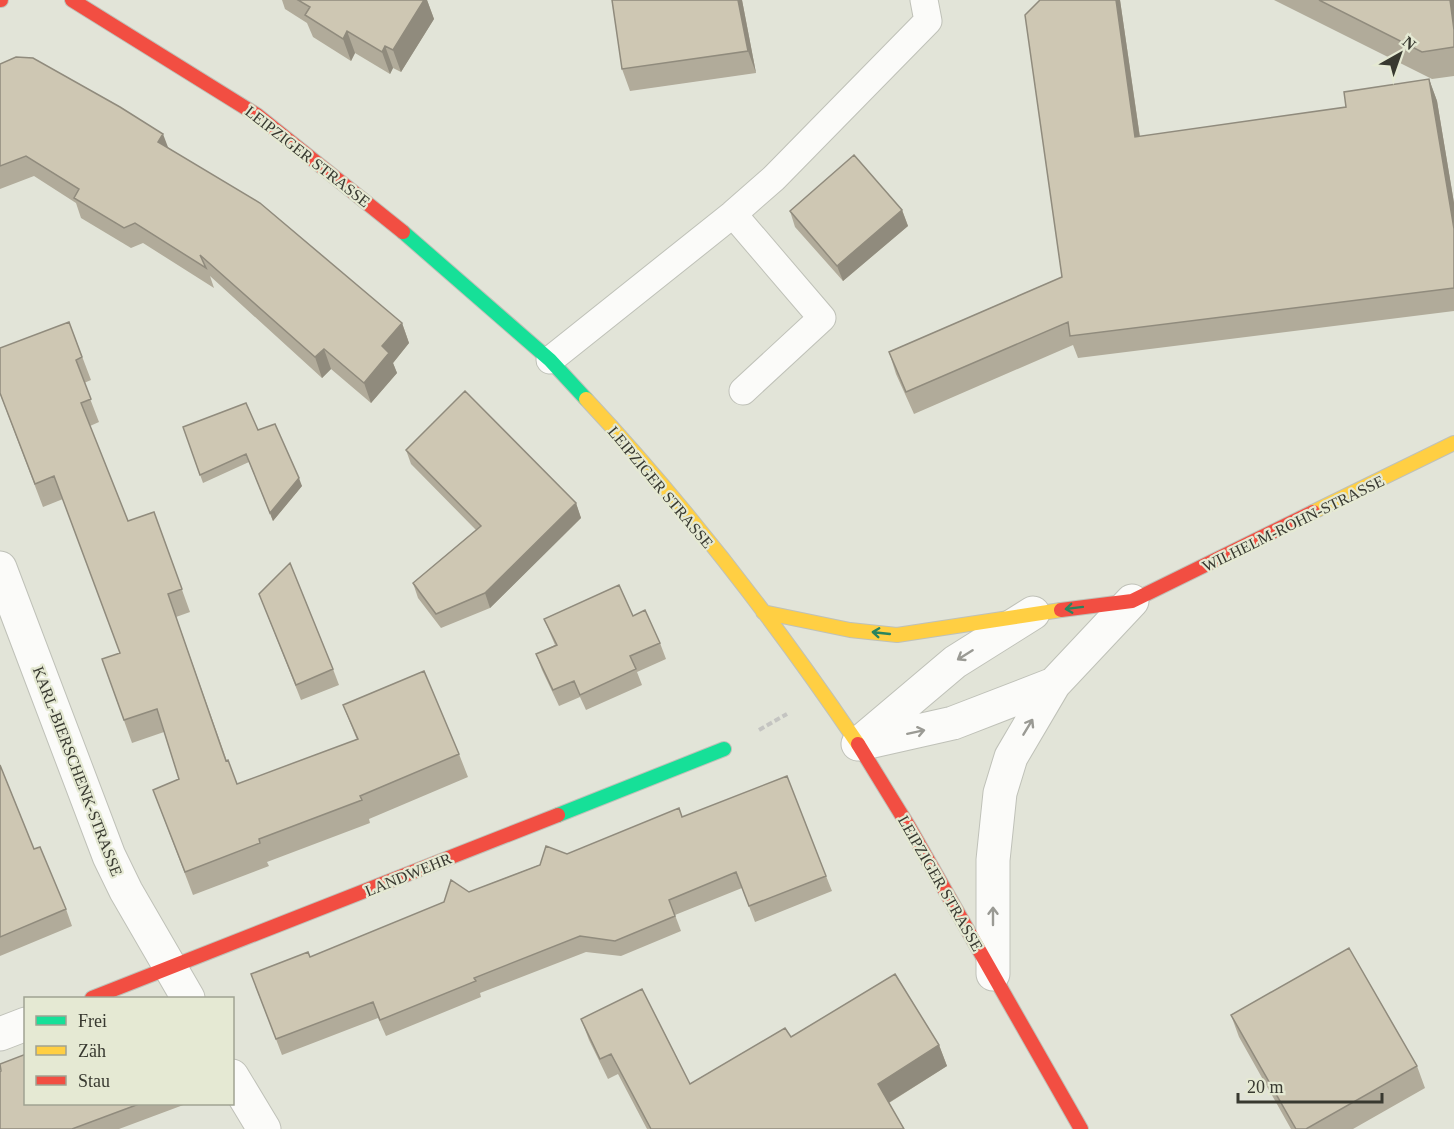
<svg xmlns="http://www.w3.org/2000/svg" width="1454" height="1129" viewBox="0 0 1454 1129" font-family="Georgia,serif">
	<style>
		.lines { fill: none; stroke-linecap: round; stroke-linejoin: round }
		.lane-casing { stroke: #bfc1b8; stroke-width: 29 }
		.street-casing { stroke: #bfc1b8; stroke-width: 35 }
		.fast-casing { stroke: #bfc1b8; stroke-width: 16 }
		.slow-casing { stroke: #bfc1b8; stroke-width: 16 }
		.jam-casing { stroke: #bfc1b8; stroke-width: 16 }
		.path { stroke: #c4c4c1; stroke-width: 4; stroke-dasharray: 6 3; stroke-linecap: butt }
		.lane { stroke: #fbfbf9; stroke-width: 27 }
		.street { stroke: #fbfbf9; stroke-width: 33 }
		.fast { stroke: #16e098; stroke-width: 14 }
		.slow { stroke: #ffcf43; stroke-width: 14 }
		.jam { stroke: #f24e42; stroke-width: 14 }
		.wall { fill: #b1ab9a }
		.shaded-wall { fill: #908b7d }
		.building { fill: #cec7b3; stroke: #908b7d; stroke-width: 1.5 }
		.oneway { stroke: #29845f }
		.oneway2 { stroke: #9a9a94 }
		.labels { text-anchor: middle; stroke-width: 4.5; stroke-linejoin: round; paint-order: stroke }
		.street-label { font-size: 16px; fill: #383930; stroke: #e5e9d3 }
	</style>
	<rect width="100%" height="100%" fill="#e2e4d8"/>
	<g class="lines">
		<g class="lane-casing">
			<path id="lane" d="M 733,214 L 822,318 L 743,391
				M 550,360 L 733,214 L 774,178 L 928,21 L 924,0"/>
		</g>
		<g class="street-casing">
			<path id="street" d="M 0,568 L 109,856 L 126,891 L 188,998
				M 858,744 L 955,662 L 1033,613
				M 860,744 L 953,723 L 1054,684
				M 993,974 L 993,860 L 1000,793 L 1011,757 L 1054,684 L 1132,601
				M 0,1034 L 26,1024
				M 232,1076 L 264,1129"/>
		</g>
		<g class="fast-casing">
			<path id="fast" d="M 403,232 L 550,360 L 586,399
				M 558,815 L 724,749"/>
		</g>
		<g class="slow-casing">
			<path id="slow" d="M 586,399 C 686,506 776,623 858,744
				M 1313,512 L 1454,443
				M 763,612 L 850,630 L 897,635 L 1061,610"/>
		</g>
		<g class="jam-casing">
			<path id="jam" d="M 0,0 L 1,0
				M 72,0 L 257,115 L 403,232
				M 1061,610 L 1132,601 L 1313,512
				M 858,744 L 909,827 L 1081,1129
				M 92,998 L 558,815"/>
		</g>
		<path class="path" d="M 759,730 L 787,714"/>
		<use href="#lane" class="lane"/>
		<use href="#street" class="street"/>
		<use href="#fast" class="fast"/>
		<use href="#slow" class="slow"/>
		<use href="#jam" class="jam"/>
	</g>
	<path class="wall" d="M 282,0 L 427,0 L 434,19 L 401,72 L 393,68 L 390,74 L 355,53 L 351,61 L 313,37 L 307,23 L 285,9 Z
		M 612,0 L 742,0 L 756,73 L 630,91 L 622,69 Z
		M 1120,0 L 1140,137 L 1346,107 L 1429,79 L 1437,101 L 1454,203 L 1454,311 L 1078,358 L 1073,345 L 914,414 L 896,374 L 889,352 L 1062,277 Z
		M 1274,0 L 1454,0 L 1454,76 L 1432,79 Z
		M 0,64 L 169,148 L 402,323 L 409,343 L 393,363 L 397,373 L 371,403 L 331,369 L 322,378 L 210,276 L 214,288 L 143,243 L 131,248 L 81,218 L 76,203 L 34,176 L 0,189 Z
		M 902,210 L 908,226 L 843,281 L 795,227 L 790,211 Z
		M 69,322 L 91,380 L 84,383 L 99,422 L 90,426 L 128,521 L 154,512 L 190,612 L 176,617 L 227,761 L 237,784 L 357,740 L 343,705 L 459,754 L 468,777 L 369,819 L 370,823 L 267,862 L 269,866 L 193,895 L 153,790 L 179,779 L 164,732 L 132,743 L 102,659 L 120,653 L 63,499 L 43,507 L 0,394 Z
		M 183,427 L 258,430 L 302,486 L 273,521 L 249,462 L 203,483 Z
		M 406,450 L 576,503 L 581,518 L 490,608 L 441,628 L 418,598 L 413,583 L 476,530 L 411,464 Z
		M 259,594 L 333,669 L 339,685 L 301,700 Z
		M 633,616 L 660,643 L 666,659 L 637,672 L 642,685 L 586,710 L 580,697 L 559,706 L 542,670 L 536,654 L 555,645 L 544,619 Z
		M 0,765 L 34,849 L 66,909 L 72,926 L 0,956 Z
		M 682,817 L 826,876 L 832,891 L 755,922 L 742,888 L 675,915 L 681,931 L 621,956 L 586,952 L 480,993 L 481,997 L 386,1036 L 378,1018 L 282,1055 L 251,974 L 310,957 L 469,892 L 567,854 Z
		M 1231,1015 L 1417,1066 L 1425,1088 L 1353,1129 L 1291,1129 L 1239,1037 Z
		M 581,1019 L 690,1084 L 791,1037 L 939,1045 L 947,1066 L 889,1103 L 904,1129 L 647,1129 L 618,1074 L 608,1079 L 589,1040 Z
		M 26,1104 L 186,1104 L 119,1129 L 0,1129 Z"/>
	<path class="shaded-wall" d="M 424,0 L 427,0 L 434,19 L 401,72 L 393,50 Z
		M 738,0 L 742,0 L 756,73 L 748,51 Z
		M 1116,0 L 1120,0 L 1143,159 L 1135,137 Z
		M 1450,0 L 1454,0 L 1454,30 Z
		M 347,31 L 355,53 L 351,61 L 343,39 Z
		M 385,46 L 393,68 L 390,74 L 382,52 Z
		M 1429,79 L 1437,101 L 1454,203 L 1454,229 Z
		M 163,134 L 171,155 L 158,142 Z
		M 902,210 L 908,226 L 843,281 L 837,266 Z
		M 402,323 L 409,343 L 393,363 L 397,373 L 371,403 L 364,383 L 382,346 Z
		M 324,349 L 331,369 L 322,378 L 315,357 Z
		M 299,478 L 302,486 L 273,521 L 270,513 Z
		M 576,503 L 581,518 L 490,608 L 485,593 Z
		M 939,1045 L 947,1066 L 885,1105 L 878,1084 Z"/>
	<path class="building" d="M 298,0 L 424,0 L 393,50 L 385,46 L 382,52 L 347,31 L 343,39 L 305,15 L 310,7 Z
		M 612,0 L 738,0 L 748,51 L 622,69 Z
		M 1040,0 L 1116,0 L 1135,137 L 1346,107 L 1344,92 L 1429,79 L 1454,229 L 1454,288 L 1070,336 L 1068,322 L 906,392 L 889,352 L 1062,277 L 1025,15 Z
		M 1319,0 L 1450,0 L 1454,30 L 1454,47 L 1422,52 Z
		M 16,57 L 33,58 L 120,107 L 163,134 L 158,142 L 260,203 L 402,323 L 382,346 L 389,353 L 364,383 L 324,349 L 315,357 L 200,255 L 206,268 L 135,223 L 124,228 L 74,198 L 79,189 L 26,156 L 0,166 L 0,64 Z
		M 854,155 L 902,210 L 837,266 L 790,211 Z
		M 69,322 L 82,357 L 76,360 L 91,399 L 81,403 L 128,521 L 154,512 L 182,589 L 168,594 L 226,761 L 228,760 L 237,784 L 358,739 L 343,705 L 424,671 L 459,754 L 360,796 L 362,800 L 259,839 L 260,843 L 185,872 L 153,790 L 179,779 L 157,709 L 124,720 L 102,659 L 120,653 L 54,476 L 35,484 L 0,393 L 0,348 Z
		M 465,391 L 576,503 L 485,593 L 436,614 L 413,583 L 481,526 L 406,450 Z
		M 246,403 L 258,430 L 275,424 L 299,478 L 270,513 L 246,454 L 200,475 L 183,427 Z
		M 290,563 L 333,669 L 296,685 L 259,594 Z
		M 619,585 L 633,616 L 645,610 L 660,643 L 630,656 L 636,669 L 580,695 L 574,681 L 553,690 L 536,654 L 557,645 L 544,619 Z
		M 0,765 L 34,849 L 40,847 L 66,909 L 0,937 Z
		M 787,776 L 826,876 L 749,906 L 736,872 L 669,900 L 675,916 L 615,941 L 580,936 L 474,978 L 476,981 L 380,1020 L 373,1002 L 276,1039 L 251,974 L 308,952 L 310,957 L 444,902 L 451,880 L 469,892 L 540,865 L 546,846 L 567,854 L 679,808 L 682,817 Z
		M 1349,948 L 1417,1066 L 1306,1129 L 1296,1129 L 1231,1015 Z
		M 895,974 L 939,1045 L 878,1084 L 904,1129 L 651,1129 L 611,1054 L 600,1059 L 581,1019 L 642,989 L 690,1084 L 785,1028 L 791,1037 Z
		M 26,1054 L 26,1104 L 139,1104 L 72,1129 L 0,1129 L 0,1072 L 1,1071 L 0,1064 Z"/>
	<defs><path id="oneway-shaft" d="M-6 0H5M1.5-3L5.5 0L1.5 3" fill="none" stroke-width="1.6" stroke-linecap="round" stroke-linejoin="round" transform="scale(1.5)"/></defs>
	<g class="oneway">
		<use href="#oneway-shaft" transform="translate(1074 608) rotate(173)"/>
		<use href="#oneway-shaft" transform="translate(881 633) rotate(-174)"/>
	</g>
	<g class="oneway2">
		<use href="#oneway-shaft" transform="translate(965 655) rotate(148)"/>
		<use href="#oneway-shaft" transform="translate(1028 727) rotate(-59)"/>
		<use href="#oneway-shaft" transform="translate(916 732) rotate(-12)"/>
		<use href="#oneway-shaft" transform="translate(993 916) rotate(-90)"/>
	</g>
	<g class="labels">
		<g class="street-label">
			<text transform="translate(308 156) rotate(38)" y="6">LEIPZIGER STRASSE</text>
			<text transform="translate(661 487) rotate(50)" y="6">LEIPZIGER STRASSE</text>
			<text transform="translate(1293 523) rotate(-26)" y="6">WILHELM-ROHN-STRASSE</text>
			<text transform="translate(78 771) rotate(69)" y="6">KARL-BIERSCHENK-STRASSE</text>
			<text transform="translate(408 874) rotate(-22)" y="6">LANDWEHR</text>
			<text transform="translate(941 883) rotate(60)" y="6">LEIPZIGER STRASSE</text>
		</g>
	</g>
	<rect x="24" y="997" width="210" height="108" fill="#e5e9d3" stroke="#a0a392" stroke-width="1.5"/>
	<rect x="36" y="1016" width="30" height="9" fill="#16e098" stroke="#a0a392" stroke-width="1.5"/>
	<text x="78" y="1027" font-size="18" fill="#383930">Frei</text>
	<rect x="36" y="1046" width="30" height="9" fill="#ffcf43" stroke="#a0a392" stroke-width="1.5"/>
	<text x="78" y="1057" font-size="18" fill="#383930">Zäh</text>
	<rect x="36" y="1076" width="30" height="9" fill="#f24e42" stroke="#a0a392" stroke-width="1.5"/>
	<text x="78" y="1087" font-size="18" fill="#383930">Stau</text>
	<g transform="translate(1400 54) rotate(40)" stroke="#e5e9d3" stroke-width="4.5" paint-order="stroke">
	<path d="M0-4.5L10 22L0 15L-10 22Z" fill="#383930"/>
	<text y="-9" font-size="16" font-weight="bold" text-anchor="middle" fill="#383930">N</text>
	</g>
	<path d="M1238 1093v9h144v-9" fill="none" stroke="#383930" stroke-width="3"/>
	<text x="1247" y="1093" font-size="18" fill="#383930" stroke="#e5e9d3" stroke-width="4.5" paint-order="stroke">20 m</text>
</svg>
